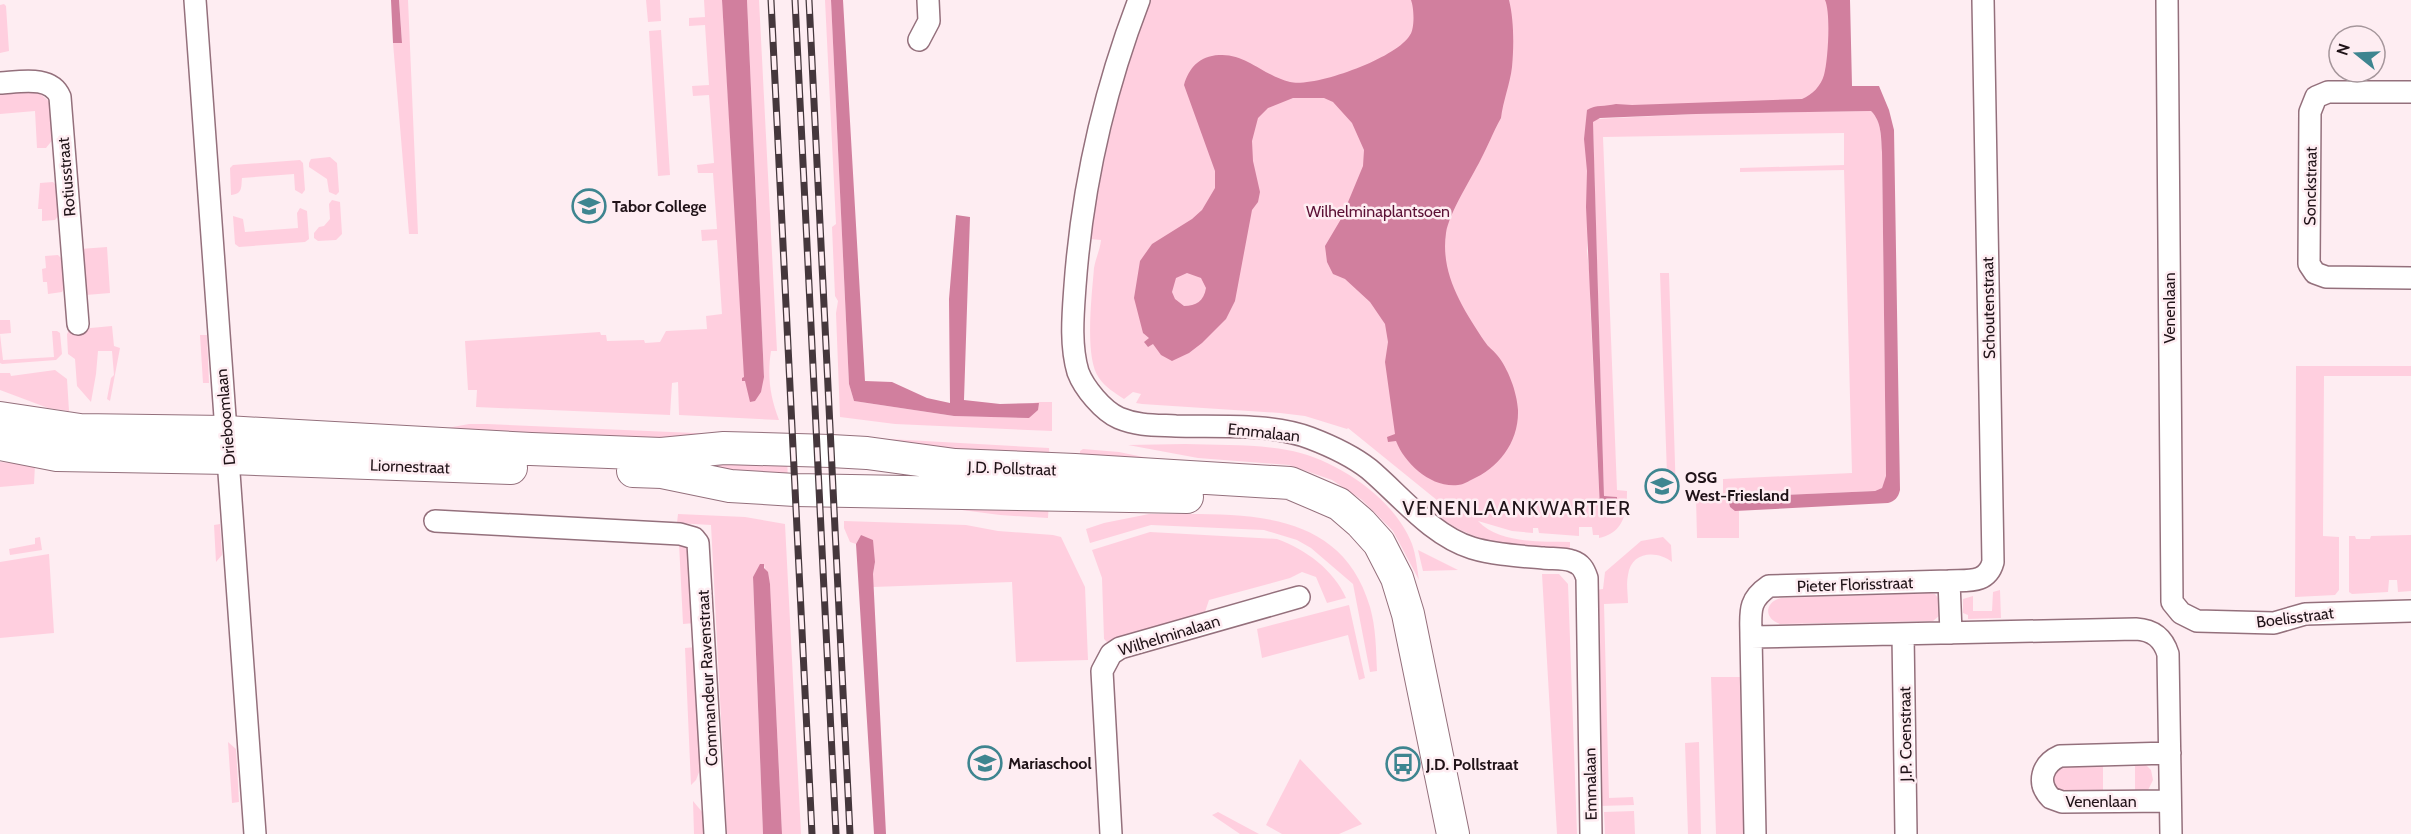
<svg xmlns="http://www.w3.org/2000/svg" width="2411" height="834" viewBox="0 0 2411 834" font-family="Cabin,sans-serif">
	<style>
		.green { fill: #ffcfdf; fill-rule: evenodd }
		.water { fill: #d17f9e; fill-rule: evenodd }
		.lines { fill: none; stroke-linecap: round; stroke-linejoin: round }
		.street-casing { stroke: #94707c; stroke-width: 24 }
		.secondary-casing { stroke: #94707c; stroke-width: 34 }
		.street { stroke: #fff; stroke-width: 21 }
		.secondary { stroke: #fff; stroke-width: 32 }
		.rail-casing { stroke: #45373c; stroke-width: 7 }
		.rail { stroke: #feedf2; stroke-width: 4.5; stroke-dasharray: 14; stroke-linecap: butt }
		.labels { text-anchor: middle; stroke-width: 5; stroke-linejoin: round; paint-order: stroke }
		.street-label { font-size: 16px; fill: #201318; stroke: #feedf2 }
		.poi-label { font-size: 16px; font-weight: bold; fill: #201318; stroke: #feedf2; text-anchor: start }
		.park-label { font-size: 16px; fill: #5b1135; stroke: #feedf2 }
		.quarter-label { font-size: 20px; letter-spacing: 1.5px; fill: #201318; stroke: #feedf2 }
	</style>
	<rect width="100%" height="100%" fill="#feedf2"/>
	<path class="green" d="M 399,0 L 408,0 L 418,234 L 409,234 L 393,43 L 402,42 Z
		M 646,0 L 660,0 L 661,21 L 648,22 Z
		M 704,0 L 722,0 L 745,377 L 742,381 L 745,381 L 764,377 L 747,0 L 759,0 L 777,351 L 771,351 C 767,375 770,397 779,420 L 679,415 L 678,382 L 672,383 L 670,415 L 476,407 L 477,390 L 468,390 L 465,341 L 600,332 L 601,335 L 606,335 L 607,341 L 644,340 L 645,343 L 660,342 L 666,331 L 707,329 L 706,316 L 722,314 L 717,240 L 702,241 L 701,230 L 717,229 L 713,173 L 698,173 L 697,165 L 714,163 L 709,95 L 693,96 L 692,86 L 709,85 L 705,25 L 689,26 L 689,18 L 705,17 Z
		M 825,0 L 831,0 L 849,384 L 854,401 L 954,416 L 1029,418 L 1039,403 L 1033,402 L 1052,402 L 1052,431 L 895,424 L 840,417 L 836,313 L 838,301 L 835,296 L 832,227 L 836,224 Z
		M 1151,0 L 1834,0 L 1837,101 L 1593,113 L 1595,119 L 1696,114 L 1871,111 C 1882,122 1881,138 1882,152 L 1886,477 L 1882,488 L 1875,491 L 1737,497 L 1729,503 L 1730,507 L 1739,511 L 1739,538 L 1697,538 L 1696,498 L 1723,497 L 1723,479 L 1852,473 L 1844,170 L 1740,172 L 1740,168 L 1844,165 L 1844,133 L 1603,137 L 1617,490 L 1627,491 C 1627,512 1624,533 1599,538 L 1599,535 L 1593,535 L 1592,527 L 1579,527 L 1579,536 L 1539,533 L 1538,528 L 1533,528 L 1533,533 L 1512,531 L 1478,521 C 1500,544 1539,541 1570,542 L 1570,549 C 1510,546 1475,547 1426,507 L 1429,502 L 1443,505 L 1348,428 L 1347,429 L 1305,416 L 1280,413 L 1142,404 L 1136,403 L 1141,394 L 1133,392 L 1124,399 C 1115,393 1105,387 1099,378 C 1084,358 1092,294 1094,268 C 1096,257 1100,250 1101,240 L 1090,239 C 1103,157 1120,78 1151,0 ZM 1593,129 L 1604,496 L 1616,497 L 1616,509 L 1600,509 L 1590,302 L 1591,287 L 1587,251 Z
		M 4,4 L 6,6 L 9,51 L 0,53 L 0,5 Z
		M 661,30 L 670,175 L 658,176 L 649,31 Z
		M 38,92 L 51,103 L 54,138 L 46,148 L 37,148 L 35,111 L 0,114 L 0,94 Z
		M 330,157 L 337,163 L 339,192 L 336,195 L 329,192 L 327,179 L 309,167 L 309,163 L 311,159 Z
		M 300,160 L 303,163 L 305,190 L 302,194 L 295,190 L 294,174 L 242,178 C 241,187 243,194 231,195 L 230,168 L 233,165 Z
		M 53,182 L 57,186 L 59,215 L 55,220 L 42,221 L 42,209 L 38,209 L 40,183 Z
		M 332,200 L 340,202 L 342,234 L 336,240 L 318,241 L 314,238 L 314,233 L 319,227 L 324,226 L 330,219 L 329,204 Z
		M 300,208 L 307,211 L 309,239 L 305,242 L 239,247 L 235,244 L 233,216 L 243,219 L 245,232 L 298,228 L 297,213 Z
		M 107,247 L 110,293 L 86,295 L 80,249 Z
		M 58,255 L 62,259 L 64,288 L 62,292 L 48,294 L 47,282 L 43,282 L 42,269 L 46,268 L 45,256 Z
		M 1660,273 L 1669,273 L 1676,496 L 1672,496 L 1671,475 L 1667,475 Z
		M 0,320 L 10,320 L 11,333 L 0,334 L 3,360 L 54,357 L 52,331 L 57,331 L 60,333 L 62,354 L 56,360 L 2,364 L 0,363 Z
		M 112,326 L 114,346 L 120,348 L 110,401 L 107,399 L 111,378 L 114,375 L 112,351 L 98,351 L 96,374 L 91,402 L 77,386 L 75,359 L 68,354 L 67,334 L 69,330 Z
		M 200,335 L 207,335 L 209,383 L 203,383 Z
		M 2296,366 L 2411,366 L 2411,376 L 2324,376 L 2323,536 L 2339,537 L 2339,590 L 2335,595 L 2295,597 Z
		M 55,370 L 67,379 L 69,411 L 48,408 L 0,390 L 0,373 L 10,373 L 11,376 Z
		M 469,424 L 487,424 L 764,436 L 696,445 L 442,429 Z
		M 871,438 L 1049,448 L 1050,463 Z
		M 1185,444 C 1219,445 1254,444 1287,450 C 1334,458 1394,497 1412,544 C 1416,555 1417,568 1419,580 L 1393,531 L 1362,500 L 1332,480 L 1289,465 L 1198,458 L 1128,445 Z
		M 1083,449 L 1119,452 L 1172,463 L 1080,465 L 1080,451 Z
		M 787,456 L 788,483 L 649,460 Z
		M 0,462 L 35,465 L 34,484 L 0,487 Z
		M 1049,501 L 1048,518 L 1000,515 L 954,509 Z
		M 678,514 L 745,517 L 785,524 L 801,834 L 782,834 L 770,584 L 764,565 L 753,577 L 763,834 L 727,834 L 711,525 L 677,523 Z
		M 1149,514 C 1234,515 1340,503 1370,607 C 1376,628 1376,649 1377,671 L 1370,672 L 1353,584 L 1311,548 L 1297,540 L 1264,530 L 1151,525 L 1090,543 L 1086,529 L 1104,523 Z
		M 844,521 L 966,525 L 998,531 L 1053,535 L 1061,537 L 1085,587 L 1088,660 L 1016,662 L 1012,582 L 873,587 L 873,574 L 875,562 L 861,535 L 856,544 L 850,542 L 844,528 Z
		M 220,524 L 222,555 L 216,562 L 214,525 Z
		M 1150,532 L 1277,539 C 1305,549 1334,570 1346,598 L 1327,603 L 1316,577 L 1302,572 L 1290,578 L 1209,600 L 1203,618 L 1107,642 L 1104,639 L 1102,578 L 1092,550 Z
		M 2411,535 L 2411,591 L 2398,592 L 2397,580 L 2389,580 L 2388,592 L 2352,594 L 2349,592 L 2349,536 L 2355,536 L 2356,539 L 2370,539 L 2371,536 Z
		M 40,537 L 42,550 L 10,555 L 9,549 L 35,544 L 35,538 Z
		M 1663,537 L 1671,545 L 1672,562 C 1657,550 1631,551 1628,575 C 1626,584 1628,594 1628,603 L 1604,604 L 1609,798 L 1633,797 L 1634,805 L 1599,806 L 1596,590 L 1603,589 L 1605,572 L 1641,541 Z
		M 679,543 L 688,549 L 695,623 L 683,624 Z
		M 1418,550 L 1458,570 L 1423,571 Z
		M 49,554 L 54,633 L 0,638 L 0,562 Z
		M 1542,574 L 1559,574 L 1568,584 L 1577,834 L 1557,834 Z
		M 2000,590 L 2001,618 L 1968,619 L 1968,615 L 1963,613 L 1963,599 L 1973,596 L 1973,611 L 1992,611 L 1993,592 Z
		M 1930,593 L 1935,594 L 1940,601 L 1939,616 L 1933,621 L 1780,624 C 1764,619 1764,602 1781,598 Z
		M 1349,605 L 1365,678 L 1359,680 L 1348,635 L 1262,658 L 1257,629 Z
		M 696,647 L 701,767 L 696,780 L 691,785 L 685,648 Z
		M 1711,677 L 1742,677 L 1746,834 L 1716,834 Z
		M 228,742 L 236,749 L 239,802 L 232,803 Z
		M 1699,742 L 1701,834 L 1688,834 L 1685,743 Z
		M 1300,759 L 1362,824 L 1339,834 L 1282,834 L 1266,825 Z
		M 2143,762 L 2151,770 L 2153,780 L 2146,794 L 2135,795 L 2135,763 Z
		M 2103,764 L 2103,795 L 2057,797 L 2047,771 L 2050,767 Z
		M 693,801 L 703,813 L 705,834 L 694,834 Z
		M 1634,811 L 1635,834 L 1605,834 L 1604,812 Z
		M 1218,812 L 1259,834 L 1240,834 L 1212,815 Z"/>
	<path class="water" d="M 391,0 L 399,0 L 402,43 L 393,43 Z
		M 722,0 L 747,0 L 764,377 L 761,392 L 755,401 L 750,402 L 745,381 L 742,381 L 742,378 L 744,377 Z
		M 831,0 L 843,0 L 865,381 L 892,382 L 927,398 L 950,403 L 949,299 L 956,215 L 970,217 L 964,400 L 1000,404 L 1039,403 L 1038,410 L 1029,418 L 954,416 L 854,401 L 849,384 Z
		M 1411,0 L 1509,0 C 1514,20 1514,46 1512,67 C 1510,84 1503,101 1501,118 C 1493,132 1488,146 1481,159 C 1471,179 1449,213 1446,233 C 1440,274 1463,309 1485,342 C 1488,347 1493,350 1497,355 C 1508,368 1517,392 1518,410 C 1519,442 1499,468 1471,480 C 1467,482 1462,485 1458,485 C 1431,488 1405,464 1396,441 L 1388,442 L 1387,437 L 1395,434 L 1385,362 L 1388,342 L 1385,324 L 1370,302 L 1345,279 L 1333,274 L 1327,262 L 1325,246 L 1341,219 L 1363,166 L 1364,150 L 1352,123 L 1333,102 L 1324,98 L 1293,98 L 1268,108 L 1258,118 L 1252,141 L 1253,161 L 1260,192 L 1258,202 L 1252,210 L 1235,301 L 1226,319 L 1202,343 L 1189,353 L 1172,361 L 1161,355 L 1153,344 L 1148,347 L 1144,342 L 1149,338 L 1143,333 L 1134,298 L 1140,261 L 1152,244 L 1192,219 L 1202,210 L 1215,188 L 1215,171 L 1184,85 C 1189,68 1199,56 1219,55 C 1246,53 1264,76 1290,82 C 1314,88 1397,58 1410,35 C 1415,28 1414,8 1411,0 ZM 1187,273 L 1201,278 L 1206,288 C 1204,301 1196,306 1184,306 L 1175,299 L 1172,292 L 1176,278 Z
		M 1825,0 L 1850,0 L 1852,86 L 1879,86 L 1889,110 L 1894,130 L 1900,490 C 1898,498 1895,501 1888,503 L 1735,511 L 1730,507 L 1729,503 L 1737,497 L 1875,491 L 1882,488 L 1886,476 L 1882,152 C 1881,138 1882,122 1871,111 L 1696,114 L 1600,118 L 1593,122 L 1604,496 L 1617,497 L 1616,509 L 1600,509 L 1586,207 L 1587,171 L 1584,139 L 1587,110 C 1596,104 1605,107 1616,104 L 1632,105 L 1802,99 C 1812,95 1821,86 1824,75 C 1828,61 1831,13 1825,0 Z
		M 861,535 L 873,540 L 875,562 L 873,574 L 886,834 L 874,834 L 856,544 Z
		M 760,564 L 764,564 L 764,568 L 768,572 L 770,584 L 782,834 L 763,834 L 753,577 Z"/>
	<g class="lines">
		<g class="street-casing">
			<path id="street" d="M 195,0 L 255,834
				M 1139,0 C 1104,91 1082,189 1075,286 C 1073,314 1070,345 1078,372 C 1084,388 1103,411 1119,418 C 1138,426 1156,425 1176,426 C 1217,427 1271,423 1310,438 C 1331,446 1351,455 1369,469 C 1401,496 1431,535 1472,548 C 1495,555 1520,556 1543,558 C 1552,559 1564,558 1572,561 C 1581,564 1584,569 1587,578 L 1591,834
				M 2167,0 L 2172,602 L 2181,613 L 2197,621 L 2274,623 L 2305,614 L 2411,611
				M 919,40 L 929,21 L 928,0
				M 0,83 C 20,82 51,75 60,97 L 78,324
				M 2411,92 L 2328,92 L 2316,97 L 2310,112 L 2309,264 L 2315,273 L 2326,277 L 2411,278
				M 435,521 L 680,534 L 694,538 L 698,543 L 715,834
				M 1949,581 C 1968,580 1987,584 1993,562 L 1983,0
				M 1903,634 L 1906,834
				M 1751,637 C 1751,613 1747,601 1769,586 L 1949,581 L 1951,633
				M 2170,753 L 2060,756 C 2042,764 2036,783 2051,798 L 2062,802 L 2170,801
				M 1111,834 L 1102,671 L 1111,654 L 1120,648 L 1299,597
				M 1755,834 L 1751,637 L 2136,629 C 2153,630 2163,638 2168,654 L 2171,834"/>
		</g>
		<g class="secondary-casing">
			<path id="secondary" d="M 0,418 L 80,430 L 226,432 L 531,449 L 661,454 L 724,448 L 831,451 L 867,453 L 955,465 L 1075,470 L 1290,483 L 1339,504 L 1361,523 L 1379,543 L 1397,578 L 1408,614 L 1453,834
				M 0,444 L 57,455 L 229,458 L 511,468
				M 633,471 L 662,472 L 730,486 L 795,490 L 1187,497"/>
		</g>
		<use href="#street" class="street"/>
		<use href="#secondary" class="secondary"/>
		<g class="rail-casing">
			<path id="rail" d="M 771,0 L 812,834
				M 795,0 L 836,834
				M 809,0 L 850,834"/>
		</g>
		<use href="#rail" class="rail"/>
	</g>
	<defs>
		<g id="school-ring" transform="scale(1.725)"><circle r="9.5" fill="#feedf2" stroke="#3e8590" stroke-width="1.5"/><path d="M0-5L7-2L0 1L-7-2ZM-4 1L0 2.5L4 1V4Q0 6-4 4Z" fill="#3e8590"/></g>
		<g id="bus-ring" transform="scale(1.725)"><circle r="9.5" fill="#feedf2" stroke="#3e8590" stroke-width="1.5"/><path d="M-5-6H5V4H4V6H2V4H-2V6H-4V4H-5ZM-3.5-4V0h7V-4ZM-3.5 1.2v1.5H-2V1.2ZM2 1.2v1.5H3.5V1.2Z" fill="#3e8590"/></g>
	</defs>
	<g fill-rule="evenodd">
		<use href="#school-ring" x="589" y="206"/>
		<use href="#school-ring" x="1662" y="486"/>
		<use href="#school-ring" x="985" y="763"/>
		<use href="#bus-ring" x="1403" y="764"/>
	</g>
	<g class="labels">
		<g class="street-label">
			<text transform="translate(66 177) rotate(-95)" y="6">Rotiusstraat</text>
			<text transform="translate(2310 186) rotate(-89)" y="6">Sonckstraat</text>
			<text transform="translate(1988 308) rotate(-91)" y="6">Schoutenstraat</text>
			<text transform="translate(2169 308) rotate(-90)" y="6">Venenlaan</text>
			<text transform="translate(225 417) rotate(-95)" y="6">Drieboomlaan</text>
			<text transform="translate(1264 432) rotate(6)" y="6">Emmalaan</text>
			<text transform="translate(410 466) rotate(2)" y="6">Liornestraat</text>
			<text transform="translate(1012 468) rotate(2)" y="6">J.D. Pollstraat</text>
			<text transform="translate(1855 584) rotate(-2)" y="6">Pieter Florisstraat</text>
			<text transform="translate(2295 617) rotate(-7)" y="6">Boelisstraat</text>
			<text transform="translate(1169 635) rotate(-17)" y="6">Wilhelminalaan</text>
			<text transform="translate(707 678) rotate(-93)" y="6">Commandeur Ravenstraat</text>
			<text transform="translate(1905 734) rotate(-91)" y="6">J.P. Coenstraat</text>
			<text transform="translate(1590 784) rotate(-91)" y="6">Emmalaan</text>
			<text x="2101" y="807">Venenlaan</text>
		</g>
		<g class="poi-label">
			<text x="612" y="212">Tabor College</text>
			<text x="1685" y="483">OSG<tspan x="1685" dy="18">West-Friesland</tspan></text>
			<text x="1008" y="769">Mariaschool</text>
			<text x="1426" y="770">J.D. Pollstraat</text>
		</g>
		<g class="park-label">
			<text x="1378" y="217">Wilhelminaplantsoen</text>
		</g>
		<g class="quarter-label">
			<text x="1517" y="515">VENENLAANKWARTIER</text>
		</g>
	</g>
	<g transform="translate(2357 54) rotate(288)"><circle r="28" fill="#feedf2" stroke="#a5969b" stroke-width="1.5"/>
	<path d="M0-4.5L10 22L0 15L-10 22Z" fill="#3e8590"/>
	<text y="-9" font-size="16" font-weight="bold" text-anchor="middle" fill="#201318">N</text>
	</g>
</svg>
